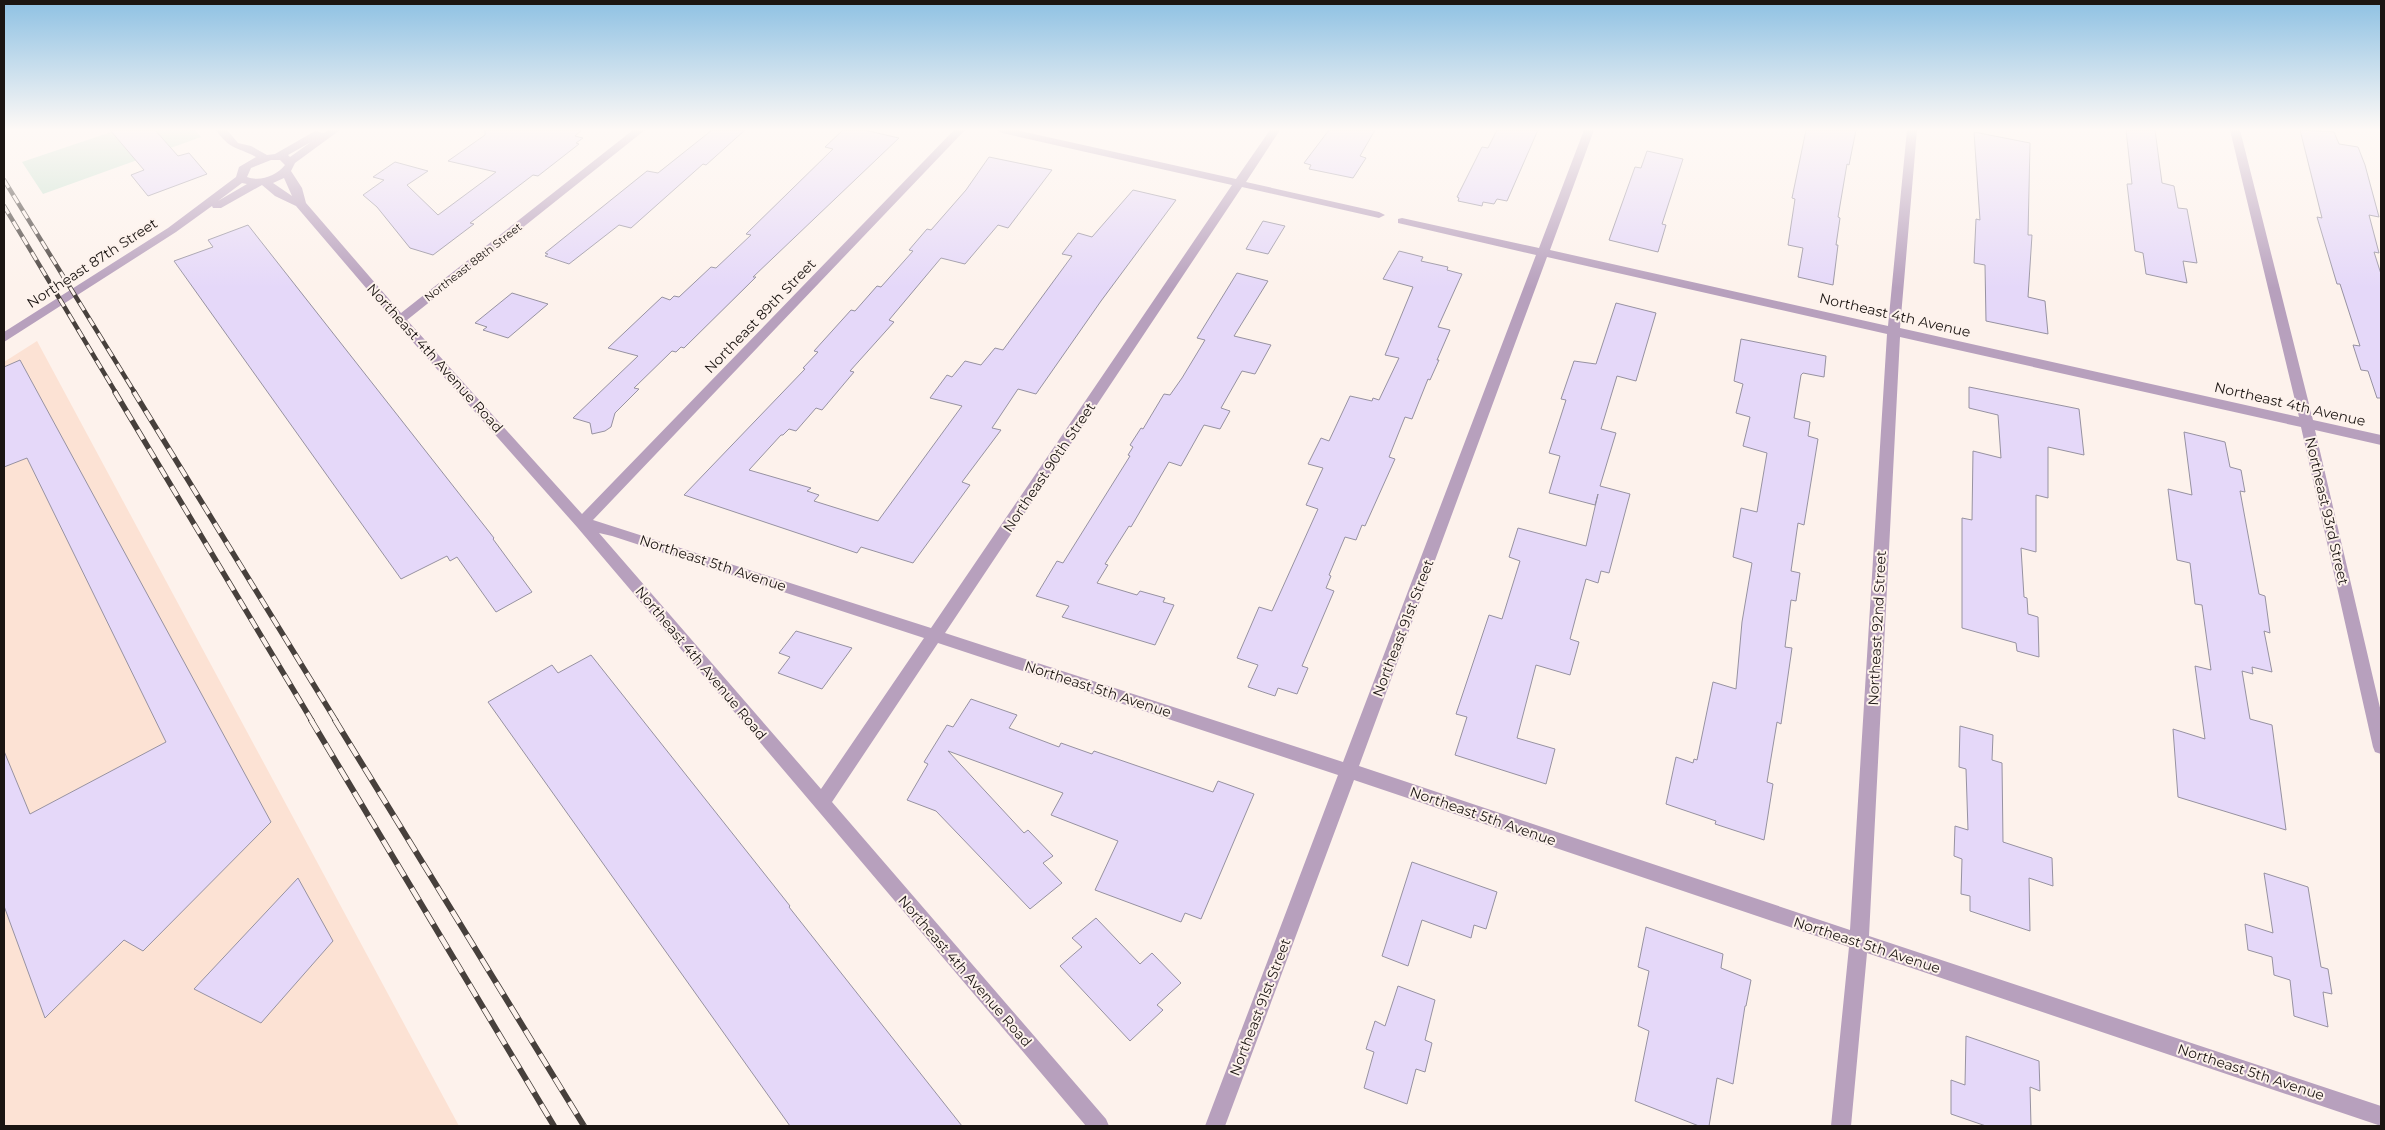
<svg xmlns="http://www.w3.org/2000/svg" width="2385" height="1130" viewBox="0 0 2385 1130" font-family="Montserrat,sans-serif">
	<style>
		.built { fill: #fce2d4 }
		.green { fill: #c6e1d0 }
		.building { fill: #e5d8f9; stroke: #9792a1 }
		.lines { fill: none; stroke-linecap: round; stroke-linejoin: round }
		.minor { fill: #b7a0bd; fill-rule: evenodd }
		.rail-far2-casing { stroke: #47403c; stroke-width: 4.5 }
		.rail-far1-casing { stroke: #47403c; stroke-width: 5.5 }
		.rail-casing { stroke: #47403c; stroke-width: 6 }
		.rail-far2 { stroke: #fdf2ec; stroke-width: 3; stroke-dasharray: 9; stroke-linecap: butt }
		.rail-far1 { stroke: #fdf2ec; stroke-width: 4; stroke-dasharray: 11; stroke-linecap: butt }
		.rail { stroke: #fdf2ec; stroke-width: 4.5; stroke-dasharray: 14; stroke-linecap: butt }
		.labels { text-anchor: middle; stroke-width: 4; stroke-linejoin: round; paint-order: stroke }
		.far-street-label { font-size: 11px; fill: #1b1512; stroke: #fdf2ec }
		.street-label { font-size: 14px; fill: #1b1512; stroke: #fdf2ec }
	</style>
	<rect width="100%" height="100%" fill="#fdf2ec"/>
	<path class="built" d="M 37,341 L 459,1126 L 4,1126 L 4,362 Z"/>
	<path class="green" d="M 117,130 L 195,130 L 201,137 L 43,194 L 22,162 Z"/>
	<path class="building" d="M 110,130 L 155,130 L 178,156 L 189,153 L 207,174 L 148,196 L 131,175 L 144,170 Z
		M 485,130 L 582,130 L 575,136 L 583,138 L 576,143 L 579,144 L 538,176 L 533,175 L 470,223 L 474,224 L 433,255 L 410,248 L 377,207 L 363,195 L 384,180 L 373,177 L 395,162 L 428,171 L 407,185 L 438,215 L 496,172 L 448,161 L 485,135 Z
		M 712,130 L 745,130 L 706,165 L 703,164 L 631,228 L 619,225 L 569,264 L 545,256 L 548,254 L 545,253 L 647,171 L 658,173 Z
		M 843,130 L 864,130 L 899,138 L 753,277 L 756,277 L 684,348 L 681,347 L 676,352 L 672,351 L 634,388 L 639,389 L 615,413 L 611,427 L 605,431 L 592,434 L 590,423 L 573,418 L 638,356 L 608,348 L 662,297 L 670,300 L 674,296 L 679,297 L 711,267 L 716,268 L 751,235 L 746,234 L 833,149 L 825,147 Z
		M 1329,130 L 1375,130 L 1360,156 L 1366,158 L 1353,178 L 1309,169 L 1311,165 L 1304,163 Z
		M 1497,130 L 1538,130 L 1507,201 L 1497,199 L 1494,204 L 1483,202 L 1482,206 L 1458,201 L 1459,198 L 1457,197 L 1482,147 L 1488,148 Z
		M 1806,130 L 1856,130 L 1849,165 L 1847,164 L 1838,217 L 1840,218 L 1836,245 L 1838,245 L 1833,285 L 1798,277 L 1803,248 L 1788,245 L 1795,199 L 1792,198 Z
		M 2126,130 L 2155,130 L 2162,183 L 2174,186 L 2178,208 L 2187,209 L 2197,263 L 2183,261 L 2187,283 L 2146,274 L 2143,253 L 2135,251 L 2127,184 L 2132,184 Z
		M 2300,130 L 2334,132 L 2339,144 L 2358,147 L 2365,165 L 2379,217 L 2369,215 L 2379,253 L 2374,252 L 2381,274 L 2381,398 L 2377,398 L 2368,371 L 2361,370 L 2353,345 L 2360,346 L 2340,284 L 2337,284 L 2317,217 L 2322,218 Z
		M 1974,132 L 2030,143 L 2028,235 L 2032,235 L 2028,297 L 2045,301 L 2048,334 L 1986,321 L 1985,265 L 1974,263 L 1976,219 L 1980,220 Z
		M 1647,151 L 1683,159 L 1662,224 L 1666,225 L 1658,252 L 1609,240 L 1635,167 L 1641,168 Z
		M 989,157 L 1052,170 L 1008,228 L 998,225 L 965,264 L 941,258 L 889,320 L 894,322 L 850,371 L 854,372 L 822,410 L 816,408 L 796,431 L 789,429 L 783,435 L 781,435 L 749,470 L 811,488 L 807,491 L 819,495 L 814,501 L 878,521 L 962,406 L 930,398 L 947,375 L 952,377 L 965,361 L 981,365 L 995,348 L 1003,350 L 1072,256 L 1062,254 L 1078,233 L 1092,237 L 1133,190 L 1176,200 L 1101,301 L 1036,394 L 1018,389 L 992,428 L 1001,430 L 962,482 L 970,485 L 913,563 L 861,547 L 857,553 L 684,495 L 805,369 L 803,368 L 818,352 L 814,351 L 851,310 L 855,311 L 877,286 L 881,287 L 913,251 L 909,250 L 927,229 L 931,230 L 966,190 Z
		M 1263,221 L 1285,226 L 1268,254 L 1246,249 Z
		M 248,225 L 494,538 L 493,539 L 532,592 L 496,612 L 457,557 L 450,561 L 447,556 L 401,579 L 174,261 L 213,247 L 208,240 Z
		M 1399,251 L 1423,257 L 1421,261 L 1448,267 L 1447,270 L 1462,274 L 1438,327 L 1450,330 L 1437,360 L 1439,360 L 1430,380 L 1428,379 L 1412,419 L 1405,417 L 1389,457 L 1395,459 L 1365,526 L 1362,525 L 1356,540 L 1345,537 L 1329,575 L 1331,576 L 1326,588 L 1334,591 L 1302,666 L 1308,668 L 1297,694 L 1278,688 L 1275,696 L 1248,687 L 1258,665 L 1237,658 L 1259,607 L 1272,611 L 1318,509 L 1306,505 L 1323,468 L 1308,464 L 1321,438 L 1329,441 L 1350,396 L 1372,401 L 1373,398 L 1379,400 L 1399,358 L 1385,355 L 1413,287 L 1383,279 Z
		M 1237,273 L 1268,281 L 1234,336 L 1271,345 L 1255,374 L 1242,371 L 1221,408 L 1230,411 L 1220,429 L 1204,425 L 1181,466 L 1169,462 L 1131,527 L 1129,526 L 1105,564 L 1108,565 L 1097,583 L 1137,595 L 1140,591 L 1165,598 L 1163,602 L 1174,605 L 1155,645 L 1062,617 L 1069,606 L 1036,596 L 1057,561 L 1063,563 L 1130,456 L 1128,455 L 1133,447 L 1130,445 L 1141,428 L 1143,429 L 1164,394 L 1170,395 L 1182,378 L 1205,340 L 1197,338 Z
		M 512,293 L 548,304 L 508,338 L 483,330 L 487,327 L 475,323 Z
		M 1616,303 L 1656,313 L 1636,381 L 1617,376 L 1601,429 L 1616,433 L 1600,486 L 1630,494 L 1609,573 L 1601,571 L 1598,583 L 1586,579 L 1570,639 L 1579,642 L 1570,675 L 1536,665 L 1517,738 L 1555,749 L 1546,784 L 1455,755 L 1467,717 L 1456,714 L 1489,615 L 1502,619 L 1520,561 L 1509,557 L 1518,528 L 1586,546 L 1598,494 L 1595,505 L 1549,493 L 1560,456 L 1549,453 L 1566,400 L 1561,399 L 1574,361 L 1596,364 Z
		M 1741,339 L 1826,356 L 1824,377 L 1803,373 L 1801,375 L 1794,418 L 1810,422 L 1808,436 L 1818,439 L 1804,525 L 1798,523 L 1791,571 L 1800,573 L 1796,601 L 1791,600 L 1785,647 L 1792,648 L 1781,724 L 1777,722 L 1767,782 L 1773,784 L 1764,840 L 1715,824 L 1716,821 L 1666,804 L 1676,757 L 1693,763 L 1694,759 L 1697,760 L 1713,682 L 1736,689 L 1742,622 L 1752,563 L 1733,557 L 1741,508 L 1757,512 L 1767,453 L 1743,446 L 1750,417 L 1736,413 L 1743,384 L 1734,381 Z
		M 20,360 L 271,822 L 143,951 L 124,940 L 45,1018 L 4,906 L 4,751 L 30,814 L 166,742 L 27,458 L 4,467 L 4,367 Z
		M 1969,387 L 2079,409 L 2084,455 L 2048,447 L 2048,498 L 2036,495 L 2036,552 L 2021,548 L 2024,597 L 2027,598 L 2028,614 L 2038,617 L 2039,657 L 2017,651 L 2016,643 L 1962,628 L 1962,518 L 1972,520 L 1973,451 L 2001,458 L 1998,415 L 1969,408 Z
		M 2184,432 L 2225,442 L 2230,467 L 2241,470 L 2245,492 L 2240,491 L 2259,594 L 2265,596 L 2270,633 L 2264,631 L 2272,672 L 2252,667 L 2253,674 L 2242,671 L 2250,719 L 2272,725 L 2286,830 L 2178,797 L 2173,729 L 2205,739 L 2195,666 L 2211,670 L 2202,605 L 2195,604 L 2190,563 L 2177,560 L 2168,489 L 2192,495 Z
		M 796,631 L 852,648 L 822,689 L 778,673 L 790,657 L 779,653 Z
		M 591,655 L 790,906 L 789,907 L 962,1126 L 790,1126 L 488,702 L 552,665 L 558,673 Z
		M 971,699 L 1017,715 L 1009,728 L 1059,747 L 1061,743 L 1092,754 L 1094,751 L 1213,792 L 1218,781 L 1254,794 L 1201,919 L 1185,913 L 1181,922 L 1095,890 L 1118,841 L 1051,815 L 1063,793 L 948,751 L 1024,833 L 1028,830 L 1053,856 L 1043,863 L 1062,883 L 1030,909 L 936,811 L 907,800 L 928,764 L 924,762 L 947,725 L 953,727 Z
		M 1960,726 L 1993,735 L 1992,760 L 2002,763 L 2003,842 L 2052,858 L 2053,886 L 2029,878 L 2030,931 L 1970,911 L 1970,896 L 1961,894 L 1962,859 L 1954,856 L 1955,826 L 1968,830 L 1966,769 L 1959,767 Z
		M 1412,862 L 1497,892 L 1486,929 L 1474,925 L 1471,938 L 1422,920 L 1408,966 L 1382,956 Z
		M 2264,873 L 2308,887 L 2321,967 L 2328,969 L 2332,994 L 2323,992 L 2328,1027 L 2294,1016 L 2290,980 L 2274,975 L 2272,957 L 2248,950 L 2245,924 L 2273,933 Z
		M 298,878 L 333,941 L 261,1023 L 194,989 Z
		M 1096,918 L 1140,964 L 1152,953 L 1181,983 L 1157,1005 L 1163,1010 L 1130,1041 L 1060,966 L 1082,947 L 1072,938 Z
		M 1646,927 L 1723,954 L 1721,968 L 1751,980 L 1746,1006 L 1745,1006 L 1733,1084 L 1717,1078 L 1709,1126 L 1699,1126 L 1635,1101 L 1649,1031 L 1638,1026 L 1649,971 L 1638,967 Z
		M 1398,986 L 1435,1000 L 1425,1040 L 1432,1043 L 1425,1072 L 1416,1069 L 1407,1104 L 1364,1088 L 1374,1052 L 1366,1049 L 1375,1021 L 1385,1026 Z
		M 1966,1036 L 2039,1061 L 2040,1091 L 2030,1087 L 2031,1126 L 1986,1126 L 1951,1114 L 1951,1080 L 1965,1085 Z"/>
	<g class="lines">
		<path class="minor" d="M 216,130 L 227,130 L 238,143 L 251,146 L 267,155 L 275,154 L 315,131 L 324,133 L 328,130 L 340,130 L 295,163 L 291,171 L 302,188 L 306,203 L 401,313 L 633,130 L 645,130 L 407,320 L 582,514 L 954,130 L 965,130 L 593,520 L 931,628 L 1232,185 L 1002,133 L 997,130 L 1016,130 L 1236,179 L 1270,130 L 1280,130 L 1246,182 L 1379,212 L 1385,215 L 1379,218 L 1242,187 L 945,633 L 1343,762 L 1536,255 L 1398,223 L 1398,219 L 1402,218 L 1539,248 L 1584,130 L 1594,130 L 1550,250 L 1888,326 L 1907,130 L 1917,130 L 1900,328 L 2299,417 L 2230,130 L 2240,130 L 2313,420 L 2381,435 L 2381,445 L 2315,430 L 2381,712 L 2381,754 L 2375,752 L 2373,747 L 2301,427 L 1900,337 L 1869,936 L 2381,1106 L 2381,1126 L 1867,953 L 1851,1126 L 1831,1126 L 1849,947 L 1354,780 L 1225,1126 L 1205,1126 L 1338,775 L 938,643 L 832,802 L 1106,1119 L 1109,1126 L 1086,1126 L 577,527 L 396,323 L 296,206 L 275,196 L 262,185 L 221,208 L 213,208 L 212,206 L 176,232 L 4,342 L 4,332 L 168,228 L 236,177 L 239,167 L 256,157 C 236,146 230,150 216,130 ZM 311,142 L 290,157 L 288,155 ZM 271,160 L 280,160 L 285,165 C 276,176 260,182 247,177 L 251,168 ZM 284,178 L 292,196 L 273,183 ZM 242,183 L 247,184 L 218,201 ZM 1547,257 L 1887,334 L 1850,930 L 1359,766 ZM 599,533 L 612,536 L 924,638 L 821,789 Z"/>
		<g class="rail-far2-casing">
			<path id="rail-far2" d="M 4,180 L 135,393
				M 4,206 L 116,393"/>
		</g>
		<g class="rail-far1-casing">
			<path id="rail-far1" d="M 115,392 L 312,721
				M 134,392 L 336,721"/>
		</g>
		<g class="rail-casing">
			<path id="rail" d="M 311,720 L 554,1126
				M 335,720 L 584,1126"/>
		</g>
		<use href="#rail-far2" class="rail-far2"/>
		<use href="#rail-far1" class="rail-far1"/>
		<use href="#rail" class="rail"/>
	</g>
	<linearGradient id="sky" x2="0" y2="1"><stop stop-color="#8ec1e3"/><stop offset="0.45" stop-color="#fef9f6"/><stop offset="1" stop-color="#fef9f6" stop-opacity="0"/></linearGradient>
	<rect width="2385" height="288" fill="url(#sky)"/>
	<g class="labels">
		<g class="far-street-label">
			<text transform="translate(473 262) rotate(-38)" y="4">Northeast 88th Street</text>
		</g>
		<g class="street-label">
			<text transform="translate(92 263) rotate(-33)" y="5">Northeast 87th Street</text>
			<text transform="translate(1895 315) rotate(13)" y="5">Northeast 4th Avenue</text>
			<text transform="translate(760 316) rotate(-46)" y="5">Northeast 89th Street</text>
			<text transform="translate(435 358) rotate(48)" y="5">Northeast 4th Avenue Road</text>
			<text transform="translate(2290 404) rotate(13)" y="5">Northeast 4th Avenue</text>
			<text transform="translate(1049 467) rotate(-56)" y="5">Northeast 90th Street</text>
			<text transform="translate(2327 511) rotate(77)" y="5">Northeast 93rd Street</text>
			<text transform="translate(713 563) rotate(18)" y="5">Northeast 5th Avenue</text>
			<text transform="translate(1403 628) rotate(-69)" y="5">Northeast 91st Street</text>
			<text transform="translate(1877 628) rotate(-87)" y="5">Northeast 92nd Street</text>
			<text transform="translate(701 663) rotate(50)" y="5">Northeast 4th Avenue Road</text>
			<text transform="translate(1098 689) rotate(18)" y="5">Northeast 5th Avenue</text>
			<text transform="translate(1483 816) rotate(19)" y="5">Northeast 5th Avenue</text>
			<text transform="translate(1867 945) rotate(18)" y="5">Northeast 5th Avenue</text>
			<text transform="translate(965 971) rotate(49)" y="5">Northeast 4th Avenue Road</text>
			<text transform="translate(1260 1007) rotate(-69)" y="5">Northeast 91st Street</text>
			<text transform="translate(2251 1072) rotate(18)" y="5">Northeast 5th Avenue</text>
		</g>
	</g>
	<rect width="2385" height="1130" fill="none" stroke="#1b1512" stroke-width="10"/>
</svg>
